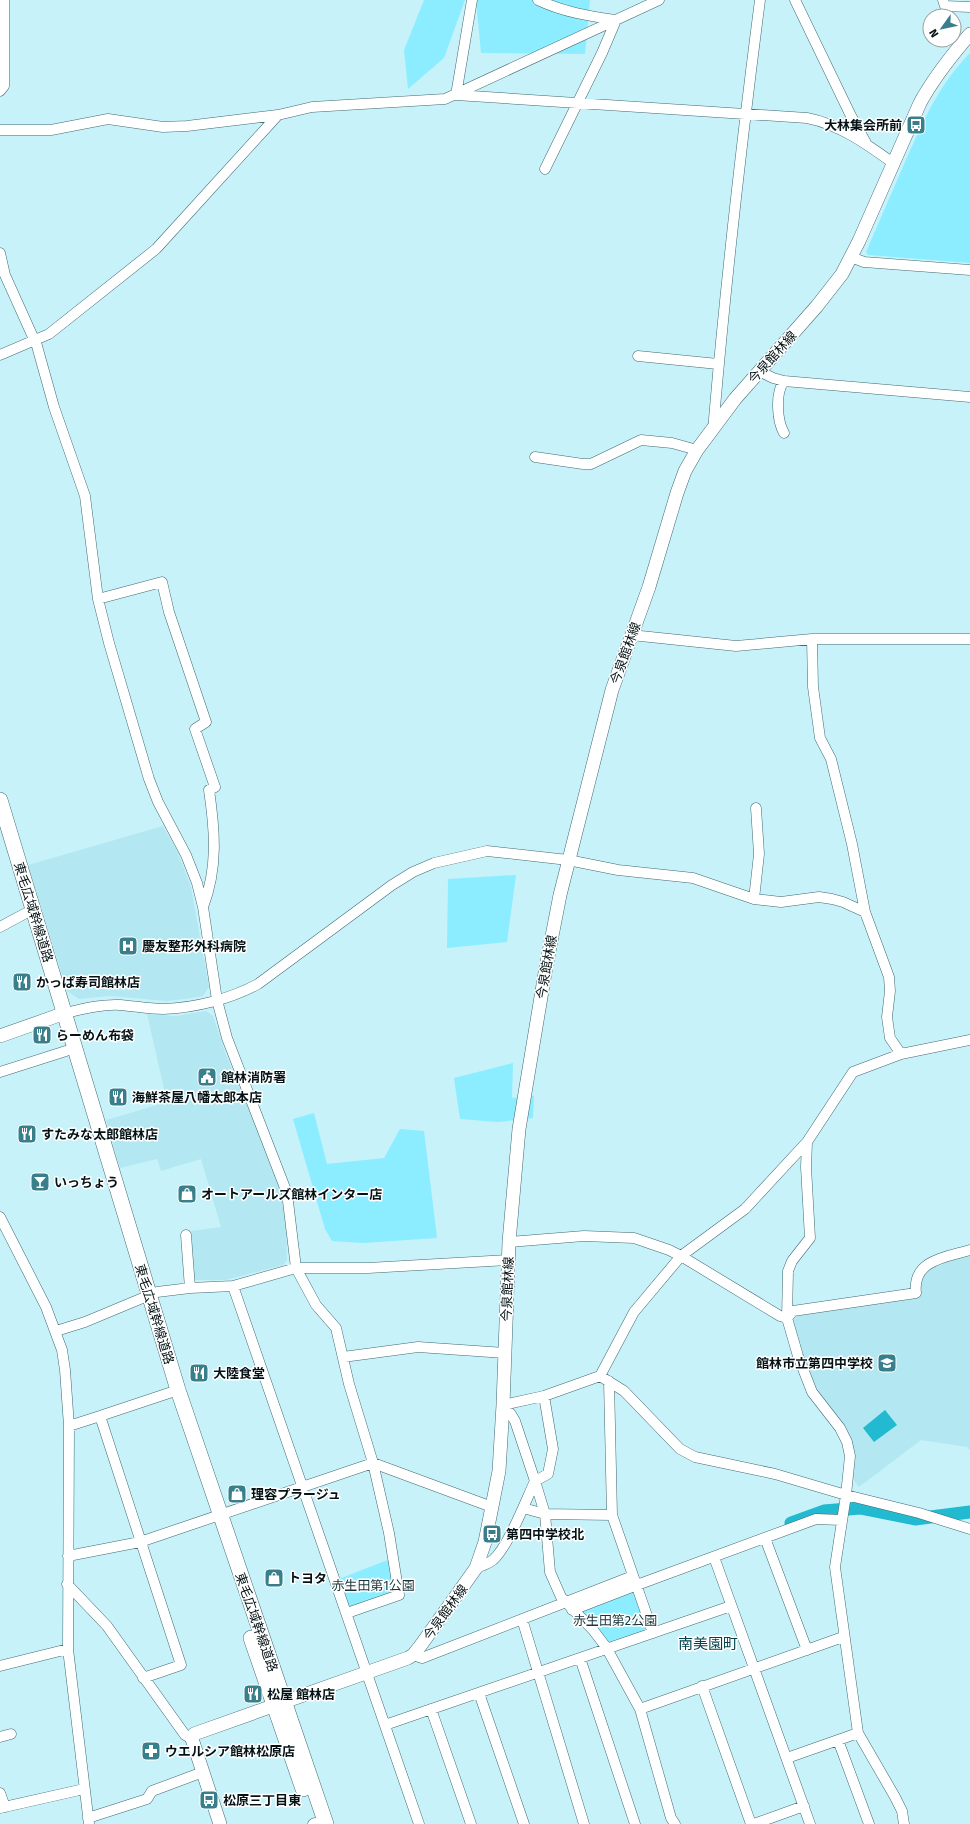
<svg xmlns="http://www.w3.org/2000/svg" width="970" height="1824" viewBox="0 0 970 1824" font-family="'Fira Sans','Noto Sans JP',sans-serif">
	<style>
		.built { fill: #b3e8f2 }
		.green { fill: #8bedff }
		.water { fill: #21bad0 }
		.lines { fill: none; stroke-linecap: round; stroke-linejoin: round }
		.river { stroke: #21bad0; stroke-width: 13 }
		.minor-casing { stroke: #426971; stroke-width: 11 }
		.major-casing { stroke: #426971; stroke-width: 14 }
		.highway-casing { stroke: #426971; stroke-width: 16 }
		.minor { stroke: #fff; stroke-width: 10 }
		.major { stroke: #fff; stroke-width: 13 }
		.highway { stroke: #fff; stroke-width: 15 }
		.labels { text-anchor: middle; stroke-width: 3; stroke-linejoin: round; paint-order: stroke }
		.poi-label { font-size: 13px; font-weight: bold; fill: #041215; stroke: #fff; text-anchor: start }
		.street-label { font-size: 13px; fill: #041215; stroke: #fff }
		.park-label { font-size: 13px; fill: #1c3338; stroke: #fff }
		.quarter-label { font-size: 15px; fill: #01424c; stroke: #fff }
	</style>
	<rect width="100%" height="100%" fill="#c7f2fa"/>
	<path class="built" d="M 163,826 L 178,853 L 191,887 L 209,987 L 203,996 L 185,999 L 167,1001 L 110,996 L 79,999 L 67,991 L 28,865 Z
		M 206,1011 L 213,1016 L 226,1055 L 272,1165 L 281,1194 L 286,1226 L 287,1260 L 283,1265 L 226,1280 L 194,1280 L 191,1231 L 221,1227 L 201,1159 L 161,1171 L 157,1159 L 120,1168 L 106,1120 L 167,1102 L 147,1014 L 176,1016 Z
		M 966,1255 L 970,1255 L 970,1450 L 967,1447 L 921,1440 L 859,1487 L 851,1477 L 853,1458 L 807,1372 L 792,1321 L 798,1315 L 921,1296 L 920,1283 L 925,1271 Z"/>
	<path class="green" d="M 424,0 L 465,0 L 444,58 L 408,89 L 404,50 Z
		M 476,0 L 590,0 L 585,54 L 481,53 Z
		M 970,53 L 970,263 L 868,255 L 866,252 C 879,222 892,192 905,162 C 924,120 937,87 970,53 Z
		M 516,875 L 507,942 L 447,948 L 448,879 Z
		M 513,1063 L 512,1098 L 534,1096 L 533,1118 L 498,1122 L 460,1119 L 454,1078 Z
		M 314,1113 L 327,1164 L 384,1158 L 400,1129 L 424,1131 L 437,1238 L 363,1243 L 332,1241 L 325,1229 L 293,1119 Z
		M 390,1559 L 399,1595 L 349,1612 L 339,1579 Z
		M 631,1592 L 635,1592 L 651,1632 L 606,1647 L 574,1610 Z"/>
	<path class="water" d="M 885,1410 L 897,1425 L 874,1442 L 863,1428 Z"/>
	<g class="lines">
		<path class="river" d="M 791,1523 L 824,1511 L 860,1508 L 915,1519 L 970,1512"/>
		<g class="minor-casing">
			<path id="minor" d="M 538,0 C 563,12 589,16 615,20
				M 795,0 L 851,116 L 866,143
				M 943,0 L 945,6 L 970,7
				M 0,91 L 4,86 L 4,0
				M 456,95 L 807,118 C 839,124 868,145 893,163
				M 456,95 L 472,0
				M 0,130 L 51,130 L 108,119 L 163,127 L 187,126 L 278,115 L 312,107 L 445,99 L 659,0
				M 545,169 L 602,53 L 616,20
				M 0,253 L 5,275 L 37,346 L 54,407 L 85,496 L 98,599 L 109,643 L 149,779 L 158,802 L 186,855 L 197,883 L 203,907 L 217,1000 L 227,1038 L 287,1193 L 296,1268 L 316,1305 L 336,1328 L 349,1384 L 373,1463 L 389,1533 L 399,1595 L 347,1613
				M 851,257 L 864,262 L 970,270
				M 0,355 L 49,334 L 156,249 L 278,115
				M 638,356 L 718,364
				M 759,371 L 773,378 L 784,381 L 970,397
				M 784,381 C 775,393 777,421 784,433
				M 714,426 L 714,419 C 726,279 742,139 760,0
				M 535,457 L 583,464 L 591,464 L 641,440 L 672,443 L 697,450
				M 98,599 L 162,582 L 169,612 L 206,722 L 195,729 L 215,787 L 209,790 C 215,831 218,868 203,907
				M 631,635 L 736,646 L 812,639 L 970,639
				M 812,639 L 813,687 L 820,738 L 831,759 L 852,844 L 865,912 L 889,977 L 890,991 L 887,1017 L 890,1038 L 901,1054
				M 754,899 L 759,854 L 756,808
				M 0,927 L 26,913
				M 65,1013 C 83,1009 101,1004 120,1005 C 134,1006 149,1009 163,1009 C 195,1008 230,999 258,984 L 392,885 L 413,872 L 434,863 L 487,851 L 568,860 L 618,870 L 693,878 L 754,899 L 781,902 L 819,897 L 832,899 L 843,902 L 865,912
				M 0,1072 L 66,1051
				M 807,1142 L 806,1167 L 810,1238 L 792,1261 L 788,1271 L 787,1318 L 798,1356 L 812,1392 L 840,1428 L 847,1442 L 850,1456 L 846,1495 L 919,1513 L 970,1529
				M 0,1217 L 46,1307 L 62,1350 L 65,1370 L 69,1426 L 68,1649 L 89,1824
				M 186,1235 L 190,1288
				M 509,1242 L 584,1236 L 634,1238 L 669,1250 L 681,1256 L 780,1316 L 787,1318 L 793,1311 L 916,1293 C 912,1260 946,1257 970,1250
				M 233,1286 L 419,1824
				M 56,1331 L 85,1322 L 157,1292 L 190,1288 L 233,1286 L 296,1268 L 368,1268 L 508,1260
				M 343,1357 L 418,1347 L 505,1353
				M 600,1376 L 634,1312 L 681,1256 L 745,1209 L 807,1142 L 853,1072 L 901,1054 L 970,1040
				M 609,1381 L 612,1515 L 653,1633
				M 544,1396 L 553,1449 L 548,1474 L 535,1481 L 545,1514 L 612,1515
				M 503,1405 L 544,1396 L 600,1376 L 624,1391 L 680,1449 L 695,1457 L 775,1474 L 846,1495 L 835,1567 L 858,1733 L 895,1797 L 902,1811 L 904,1824
				M 100,1416 L 178,1390
				M 69,1426 L 100,1416 L 181,1665 L 143,1678
				M 523,1508 L 545,1514 L 550,1572 L 561,1597 L 593,1630 L 606,1647 L 640,1709 L 671,1818 L 675,1824
				M 765,1538 L 807,1650
				M 68,1556 L 140,1542 L 373,1463 L 492,1507
				M 714,1557 L 810,1824
				M 476,1568 C 481,1566 488,1564 493,1560 C 508,1547 526,1500 535,1481 L 515,1421 L 510,1413 L 503,1412
				M 67,1584 L 107,1626 L 185,1735 L 192,1739
				M 572,1610 L 637,1585 L 816,1519 L 841,1520
				M 522,1619 L 584,1824
				M 413,1655 L 422,1658 L 633,1576
				M 580,1658 L 635,1824
				M 0,1666 L 68,1649
				M 702,1686 L 751,1824
				M 479,1693 L 524,1824
				M 431,1709 L 471,1824
				M 640,1709 L 843,1637
				M 385,1725 L 731,1606
				M 0,1737 L 11,1734
				M 838,1740 L 869,1824
				M 787,1758 L 858,1733
				M 0,1793 L 5,1807
				M 0,1808 L 84,1789
				M 88,1818 L 147,1799 L 152,1791 L 203,1772
				M 313,1824 L 315,1823
				M 754,1824 L 804,1806"/>
		</g>
		<g class="major-casing">
			<path id="major" d="M 0,1036 L 65,1013
				M 220,1824 L 192,1739 L 194,1734 L 408,1658 L 413,1655 L 421,1645 L 476,1568 L 485,1542 L 499,1471 L 503,1405 L 509,1242 L 519,1129 L 546,967 L 560,895 L 612,690 L 649,587 L 677,493 L 685,471 L 697,450 L 735,399 L 817,306 L 842,274 L 859,241 L 920,103 C 934,77 951,56 970,34"/>
		</g>
		<g class="highway-casing">
			<path id="highway" d="M 0,800 L 178,1390 L 326,1824
				M 251,1638 L 303,1789"/>
		</g>
		<use href="#minor" class="minor"/>
		<use href="#major" class="major"/>
		<use href="#highway" class="highway"/>
	</g>
	<defs>
		<g id="bus-square" transform="scale(1)"><rect x="-9" y="-9" width="18" height="18" rx="4" fill="#397f8b" stroke="#fff"/><path d="M-5-6H5V4H4V6H2V4H-2V6H-4V4H-5ZM-3.5-4V0h7V-4ZM-3.5 1.2v1.5H-2V1.2ZM2 1.2v1.5H3.5V1.2Z" fill="#fff"/></g>
		<g id="hospital-square" transform="scale(1)"><rect x="-9" y="-9" width="18" height="18" rx="4" fill="#397f8b" stroke="#fff"/><path d="M-5-5h3v3.5h4V-5h3V5h-3V1.5h-4V5h-3Z" fill="#fff"/></g>
		<g id="restaurant-square" transform="scale(1)"><rect x="-9" y="-9" width="18" height="18" rx="4" fill="#397f8b" stroke="#fff"/><path d="M-5-6h1v4h1v-4h1v4h1v-4h1v5L-1.5 .5V6h-2V.5L-5-1ZM5-6V6H3V1.5H1.5Q1.5-4 5-6Z" fill="#fff"/></g>
		<g id="civic-square" transform="scale(1)"><rect x="-9" y="-9" width="18" height="18" rx="4" fill="#397f8b" stroke="#fff"/><path d="M-.6-6.5H3V-4.5H.6V-3L4-1V1h2V6H-6V1h2V-1L-.6-3ZM-1.2 2.5V6h2.4V2.5Z" fill="#fff"/></g>
		<g id="bar-square" transform="scale(1)"><rect x="-9" y="-9" width="18" height="18" rx="4" fill="#397f8b" stroke="#fff"/><path d="M-6-5H6L.8 .8V4.5H3.5V6h-7V4.5H-.8V.8Z" fill="#fff"/></g>
		<g id="shop-square" transform="scale(1)"><rect x="-9" y="-9" width="18" height="18" rx="4" fill="#397f8b" stroke="#fff"/><path d="M-5-2.5h2.3a2.7 3.5 0 0 1 5.4 0H5L5.5 6h-11ZM-1.5-2.5h3a1.5 2.3 0 0 0-3 0Z" fill="#fff"/></g>
		<g id="school-square" transform="scale(1)"><rect x="-9" y="-9" width="18" height="18" rx="4" fill="#397f8b" stroke="#fff"/><path d="M0-5L7-2L0 1L-7-2ZM-4 1L0 2.5L4 1V4Q0 6-4 4Z" fill="#fff"/></g>
		<g id="pharmacy-square" transform="scale(1)"><rect x="-9" y="-9" width="18" height="18" rx="4" fill="#397f8b" stroke="#fff"/><path d="M-2-6h4v4h4v4h-4v4h-4v-4h-4v-4h4Z" fill="#fff"/></g>
	</defs>
	<g fill-rule="evenodd">
		<use href="#bus-square" x="916" y="125"/>
		<use href="#hospital-square" x="128" y="946"/>
		<use href="#restaurant-square" x="22" y="982"/>
		<use href="#restaurant-square" x="42" y="1035"/>
		<use href="#civic-square" x="207" y="1077"/>
		<use href="#restaurant-square" x="118" y="1097"/>
		<use href="#restaurant-square" x="27" y="1134"/>
		<use href="#bar-square" x="40" y="1182"/>
		<use href="#shop-square" x="187" y="1194"/>
		<use href="#school-square" x="887" y="1363"/>
		<use href="#restaurant-square" x="199" y="1373"/>
		<use href="#shop-square" x="237" y="1494"/>
		<use href="#bus-square" x="492" y="1534"/>
		<use href="#shop-square" x="274" y="1578"/>
		<use href="#restaurant-square" x="253" y="1694"/>
		<use href="#pharmacy-square" x="151" y="1751"/>
		<use href="#bus-square" x="209" y="1800"/>
	</g>
	<g class="labels">
		<g class="poi-label">
			<text x="902" y="130" text-anchor="end">大林集会所前</text>
			<text x="142" y="951">慶友整形外科病院</text>
			<text x="36" y="987">かっぱ寿司館林店</text>
			<text x="56" y="1040">らーめん布袋</text>
			<text x="221" y="1082">館林消防署</text>
			<text x="132" y="1102">海鮮茶屋八幡太郎本店</text>
			<text x="41" y="1139">すたみな太郎館林店</text>
			<text x="54" y="1187">いっちょう</text>
			<text x="201" y="1199">オートアールズ館林インター店</text>
			<text x="873" y="1368" text-anchor="end">館林市立第四中学校</text>
			<text x="213" y="1378">大陸食堂</text>
			<text x="251" y="1499">理容プラージュ</text>
			<text x="506" y="1539">第四中学校北</text>
			<text x="288" y="1583">トヨタ</text>
			<text x="267" y="1699">松屋 館林店</text>
			<text x="165" y="1756">ウエルシア館林松原店</text>
			<text x="223" y="1805">松原三丁目東</text>
		</g>
		<g class="street-label">
			<text transform="translate(772 357) rotate(-48)" y="5">今泉館林線</text>
			<text transform="translate(625 653) rotate(-70)" y="5">今泉館林線</text>
			<text transform="translate(34 912) rotate(73)" y="5">東毛広域幹線道路</text>
			<text transform="translate(546 967) rotate(-80)" y="5">今泉館林線</text>
			<text transform="translate(507 1289) rotate(-88)" y="5">今泉館林線</text>
			<text transform="translate(155 1314) rotate(73)" y="5">東毛広域幹線道路</text>
			<text transform="translate(445 1612) rotate(-54)" y="5">今泉館林線</text>
			<text transform="translate(257 1622) rotate(71)" y="5">東毛広域幹線道路</text>
		</g>
		<g class="park-label">
			<text x="373" y="1590">赤生田第1公園</text>
			<text x="615" y="1625">赤生田第2公園</text>
		</g>
		<g class="quarter-label">
			<text x="708" y="1649">南美園町</text>
		</g>
	</g>
	<g transform="translate(942 28) rotate(237)"><circle r="19" fill="#ffffff" stroke="#9ba0a1"/>
	<path d="M0-3L7 15L0 10L-7 15Z" fill="#397f8b"/>
	<text y="-6" font-size="11" font-weight="bold" text-anchor="middle" fill="#041215">N</text>
	</g>
</svg>
